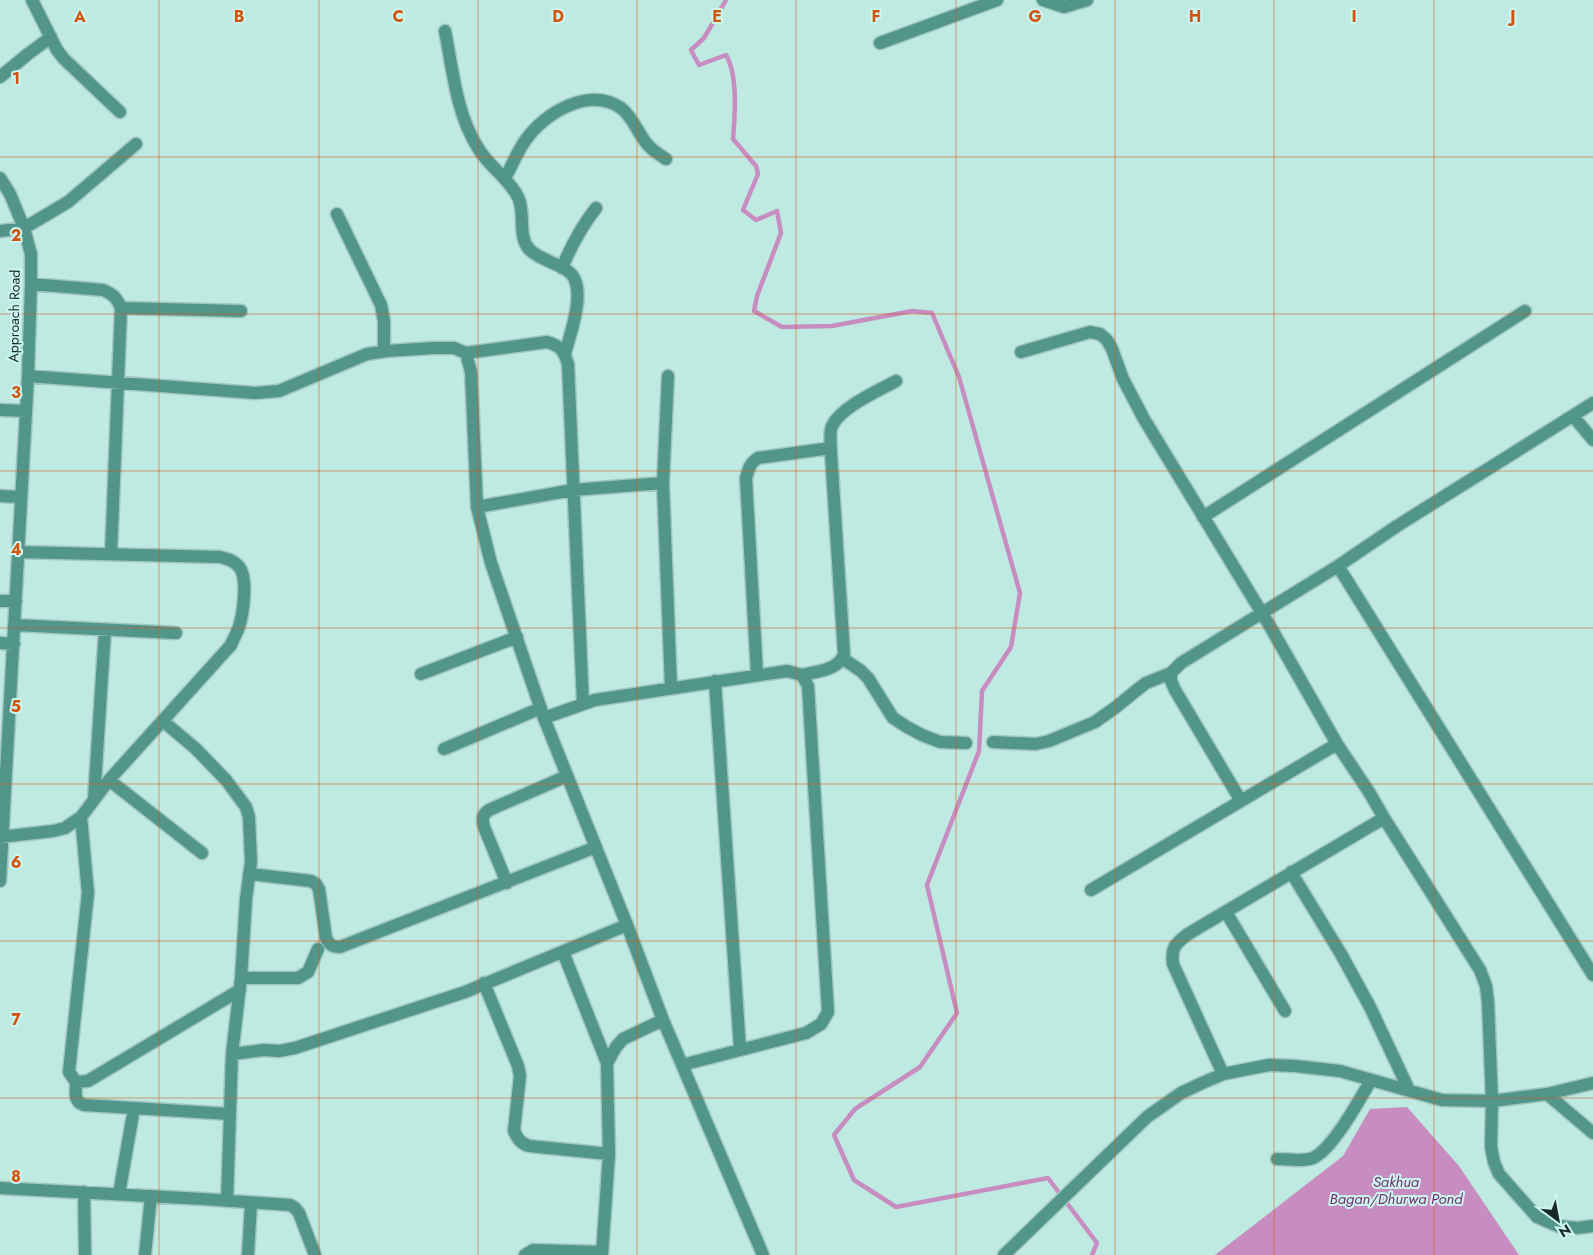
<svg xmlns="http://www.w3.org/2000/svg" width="1593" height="1255" viewBox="0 0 1593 1255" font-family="Jost,sans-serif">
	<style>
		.water { fill: #c78dc1 }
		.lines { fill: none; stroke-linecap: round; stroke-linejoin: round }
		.stream { stroke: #c78dc1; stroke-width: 4.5 }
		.minor-casing { stroke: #a0c7bf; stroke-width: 15 }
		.minor { stroke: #52968b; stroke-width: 12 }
		.grid { fill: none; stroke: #d3540f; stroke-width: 1; stroke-opacity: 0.55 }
		.labels { text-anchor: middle; stroke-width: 4; stroke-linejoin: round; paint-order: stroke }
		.street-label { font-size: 14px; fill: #182926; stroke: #cbf7ef }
		.water-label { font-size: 15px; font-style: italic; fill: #742f70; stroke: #cbf7ef }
		.grid-label { font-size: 16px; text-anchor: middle; font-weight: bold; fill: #d3540f; stroke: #cbf7ef; stroke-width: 4; stroke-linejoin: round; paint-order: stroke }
	</style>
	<rect width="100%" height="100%" fill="#beeae1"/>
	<path class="water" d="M 1407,1107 L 1459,1166 L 1519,1255 L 1215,1255 L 1343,1156 L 1370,1109 Z"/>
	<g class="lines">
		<path class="stream" d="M 726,0 L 704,38 L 691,50 L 699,65 L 726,55 C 738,75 735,115 733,139 L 756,166 L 758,174 L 743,210 L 756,220 L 777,211 L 781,233 L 757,296 L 754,311 L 782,327 L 832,326 L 912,311 L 932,313 L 959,377 L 1020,593 L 1011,647 L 982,691 L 979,751 L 927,885 L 957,1013 L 920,1067 L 855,1109 L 834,1135 L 854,1180 L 896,1207 L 1048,1178 L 1097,1243 L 1092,1255"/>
		<g class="minor-casing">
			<path id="minor" d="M 32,0 L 57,50 L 64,59 L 120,112
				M 1043,0 L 1064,7 L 1087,0
				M 445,31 C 453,71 456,113 478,148 C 489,167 508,177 518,197 C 526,213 517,235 529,249 C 540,262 569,264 575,280 C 583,300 570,334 565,354
				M 880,43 L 997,0
				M 0,77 L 28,54 L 51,37
				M 0,178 L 10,194 L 24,228 L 31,254 L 31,284 L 28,376 L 0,881
				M 505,178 C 512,166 517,152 525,141 C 544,113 589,86 621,108 C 633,117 638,134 648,145 C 653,151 660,155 666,159
				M 337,214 L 381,305 L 384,321 L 384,351
				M 0,231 L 24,228 L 68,202 L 136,144
				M 562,268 C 571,246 582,226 596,208
				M 31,284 L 103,290 C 113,294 117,298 121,308 L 111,554
				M 121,308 L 241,311
				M 1021,352 L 1090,332 L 1100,334 L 1107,340 L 1112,349 L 1123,379 L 1144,419 L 1271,628 L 1337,744 L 1369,792 L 1384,818 L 1480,970 L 1486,986 L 1488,1002 L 1492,1101 L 1491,1147 L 1494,1162 L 1499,1174 L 1537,1217 L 1558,1226 L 1577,1228 L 1593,1226
				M 466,353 L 471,372 L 477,507 L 491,563 L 544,718 L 627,925 L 663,1020 L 763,1255
				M 28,376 L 255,393 L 279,391 L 367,354 L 387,351 L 433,348 L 454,348 L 466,353 L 547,342 C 561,346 564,351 568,364 L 583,704
				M 668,376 L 663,483 L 671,688
				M 0,410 L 26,411
				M 1573,416 L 1593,440
				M 0,496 L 21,497
				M 477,507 L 573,490 L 663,483
				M 1203,517 L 1525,311
				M 1338,566 L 1593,975
				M 0,601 L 16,601
				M 15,625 L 176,633
				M 0,643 L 14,644
				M 842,658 L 861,671 L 868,678 L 893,718 L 907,727 L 922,735 L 940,742 L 966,743
				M 421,674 L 517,637
				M 757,675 L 746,478 C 749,468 750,463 758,458 L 831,448
				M 802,675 C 817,671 838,671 844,654 L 831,453 C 831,445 829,433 832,426 C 841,407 878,391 896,381
				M 715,681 L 740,1049
				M 544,718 L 595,700 L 787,671 L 802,675 L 808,686 L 828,1012 L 821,1024 L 806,1033 L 682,1065
				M 163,721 L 196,749 L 226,780 L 246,807 L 249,817 L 251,862 L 246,899 L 241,978 L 232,1054 L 227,1201
				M 993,742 L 1036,744 L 1049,741 L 1095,722 L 1116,707 L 1137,690 L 1146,683 L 1171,673
				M 444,749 L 541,708
				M 109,780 L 202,853
				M 94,799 L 105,630
				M 1241,801 L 1175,690 L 1171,681 L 1171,673 L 1181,663 L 1338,566 L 1397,526 L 1593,403
				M 81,817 L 88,893 L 69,1072 L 76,1082 L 88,1081 L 240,990
				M 0,837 L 53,831 L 65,828 L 81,817 L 109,780 L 231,645 C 233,639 237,633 239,627 C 243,614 248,580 240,568 C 235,561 228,559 220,557 L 19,552
				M 1291,872 L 1341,954 L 1370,1007 L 1409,1090
				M 249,874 L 311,881 L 316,884 L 319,889 L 326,938 C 330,945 332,947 340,947 L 596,847
				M 507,883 L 484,827 C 482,819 482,815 489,810 L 567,776
				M 1091,890 L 1337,744
				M 1226,912 L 1285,1011
				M 563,952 L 607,1063
				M 241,978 L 298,978 L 308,972 L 318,949
				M 484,983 L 518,1066 L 520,1076 L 514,1131 C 518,1139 520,1143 529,1146 L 609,1154
				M 232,1054 L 264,1050 L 279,1051 L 295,1048 L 465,992 L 627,925
				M 1223,1074 L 1173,964 C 1171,947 1175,944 1188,934 L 1384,818
				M 76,1082 C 76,1091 73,1102 84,1105 L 230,1114
				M 1547,1094 L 1593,1133
				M 1277,1159 C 1288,1159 1302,1162 1313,1158 C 1333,1149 1360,1099 1371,1080
				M 0,1188 L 203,1199 L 290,1205 L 295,1208 L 299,1213 L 315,1255
				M 84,1192 L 85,1255
				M 119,1194 L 134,1108
				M 145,1255 L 151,1196
				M 248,1255 L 251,1203
				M 525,1255 L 533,1250 L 602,1252
				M 602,1255 L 609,1154 L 607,1063 L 616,1047 L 623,1039 L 663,1020
				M 1004,1255 L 1147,1117 L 1181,1093 L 1200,1084 L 1223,1074 L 1269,1065 L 1295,1066 L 1340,1071 L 1442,1100 L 1492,1101 L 1547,1094 L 1593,1083"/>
		</g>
		<use href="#minor" class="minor"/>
	</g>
	<path class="grid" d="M 159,0 L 159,1255M 319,0 L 319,1255M 478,0 L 478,1255M 637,0 L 637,1255M 796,0 L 796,1255M 956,0 L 956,1255M 1115,0 L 1115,1255M 1274,0 L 1274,1255M 1434,0 L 1434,1255M 0,157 L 1593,157M 0,314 L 1593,314M 0,471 L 1593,471M 0,628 L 1593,628M 0,784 L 1593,784M 0,941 L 1593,941M 0,1098 L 1593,1098"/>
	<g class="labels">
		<g class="street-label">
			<text transform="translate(14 316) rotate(-89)" y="5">Approach Road</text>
		</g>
		<g class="water-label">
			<text x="1396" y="1187">Sakhua<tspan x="1396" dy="17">Bagan/Dhurwa Pond</tspan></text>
		</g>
	</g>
	<g class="grid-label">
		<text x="80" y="22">A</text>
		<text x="239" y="22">B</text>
		<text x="398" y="22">C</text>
		<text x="558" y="22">D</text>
		<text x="717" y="22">E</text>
		<text x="876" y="22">F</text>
		<text x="1035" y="22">G</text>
		<text x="1195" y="22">H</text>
		<text x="1354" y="22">I</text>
		<text x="1513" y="22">J</text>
		<text x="16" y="84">1</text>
		<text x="16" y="241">2</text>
		<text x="16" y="398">3</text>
		<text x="16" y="555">4</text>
		<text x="16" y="712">5</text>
		<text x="16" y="868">6</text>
		<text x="16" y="1025">7</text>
		<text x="16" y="1182">8</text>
	</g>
	<g transform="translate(1558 1220) rotate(148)" stroke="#cbf7ef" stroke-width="4" paint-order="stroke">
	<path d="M0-4L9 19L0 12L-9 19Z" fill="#182926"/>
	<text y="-8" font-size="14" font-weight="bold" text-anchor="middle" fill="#182926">N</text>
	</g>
</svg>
